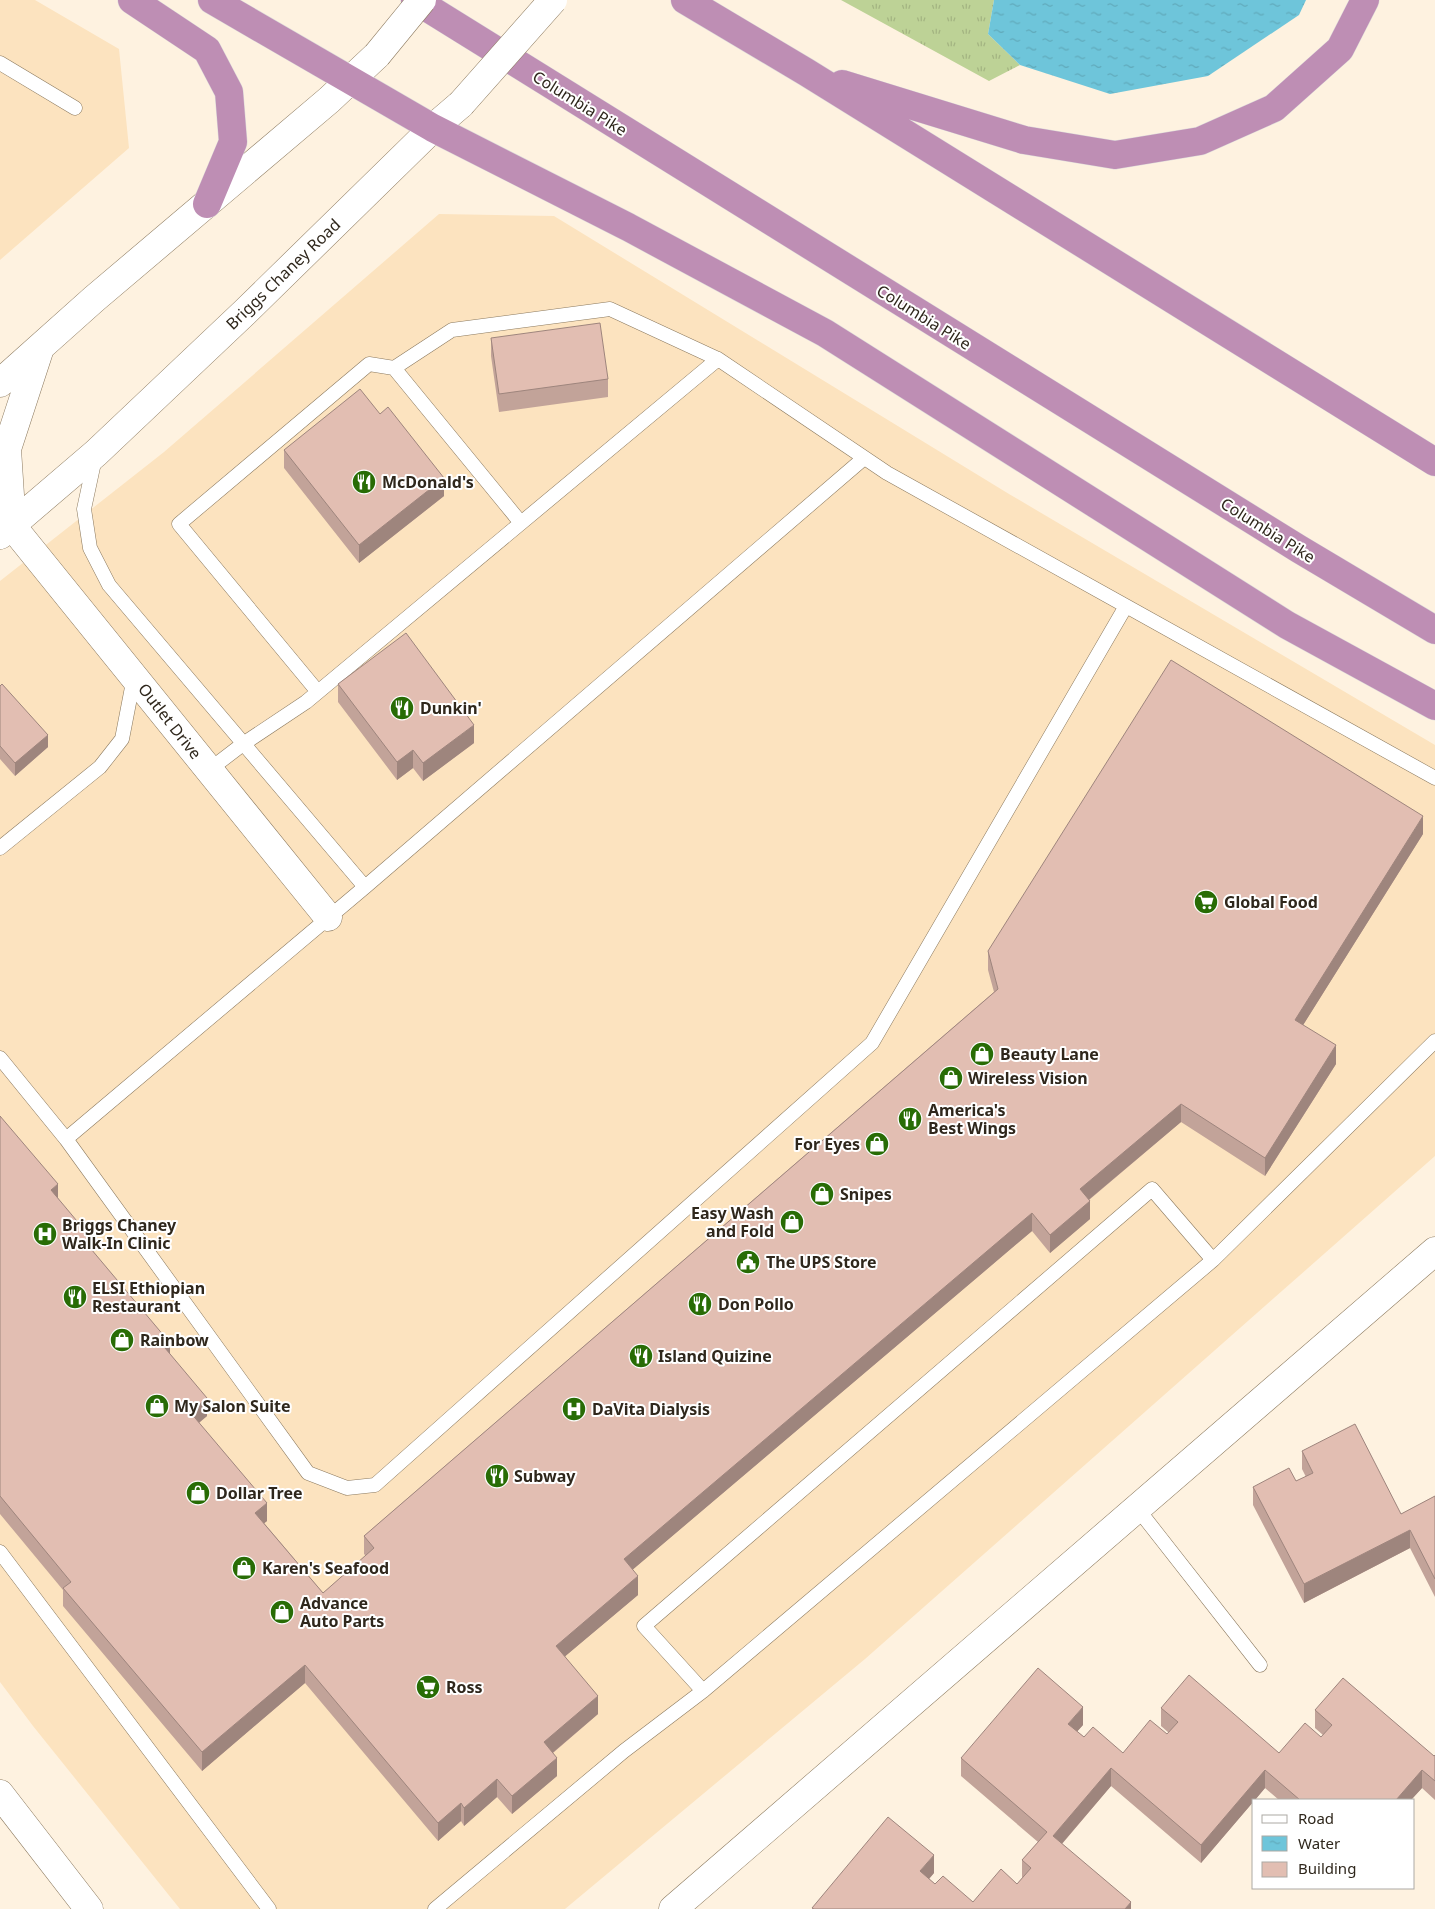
<svg xmlns="http://www.w3.org/2000/svg" width="1435" height="1909" viewBox="0 0 1435 1909" font-family="'Noto Sans',sans-serif">
	<style>
		.built { fill: #fce3bf }
		.grass { fill: url(#grass-tufts) }
		.water { fill: url(#water-ripples) }
		.lines { fill: none; stroke-linecap: round; stroke-linejoin: round }
		.service-casing { stroke: #8b795e; stroke-width: 15 }
		.minor-casing { stroke: #8b795e; stroke-width: 29 }
		.secondary-casing { stroke: #8b795e; stroke-width: 29 }
		.trunk-casing { stroke: #dedcdb; stroke-width: 29 }
		.service { stroke: #fff; stroke-width: 14 }
		.minor { stroke: #fff; stroke-width: 28 }
		.secondary { stroke: #fff; stroke-width: 28 }
		.trunk { stroke: #be8eb4; stroke-width: 28 }
		.secondary-bridge-casing { stroke: #8b795e; stroke-width: 29; stroke-linecap: butt }
		.secondary-bridge { stroke: #fff; stroke-width: 28 }
		.wall { fill: #c2a399 }
		.shaded-wall { fill: #9e857d }
		.building { fill: #e2beb2; stroke: #9e857d }
		.labels { text-anchor: middle; stroke-width: 4; stroke-linejoin: round; paint-order: stroke }
		.street-label { font-size: 16px; fill: #2f271c; stroke: #fff }
		.poi-label { font-size: 16px; font-weight: bold; fill: #2f271c; stroke: #fff; text-anchor: start }
	</style>
	<defs>
		<pattern id="grass-tufts" width="24" height="20" patternUnits="userSpaceOnUse" patternTransform="scale(1.25)"><rect width="24" height="20" fill="#bdd296"/><path d="M3 7l-1-3M5 7V3M7 7l1-3M15 17l-1-3M17 17v-4M19 17l1-3" fill="none" stroke="#a3b481"/></pattern>
		<pattern id="water-ripples" width="26" height="14" patternUnits="userSpaceOnUse" patternTransform="scale(1.25)"><rect width="26" height="14" fill="#6ec5da"/><path d="M2 4q2-2 4 0t4 0M15 11q2-2 4 0t4 0" fill="none" stroke="#60a9ba"/></pattern>
	</defs>
	<rect width="100%" height="100%" fill="#fef2e0"/>
	<path class="built" d="M 0,0 L 35,0 L 119,49 L 129,148 L 0,260 Z
		M 439,214 L 554,216 L 1009,494 L 1435,745 L 1435,1156 L 865,1659 L 565,1909 L 180,1909 L 33,1726 L 0,1682 L 0,581 L 164,452 Z"/>
	<path class="grass" d="M 841,0 L 994,0 L 988,34 L 1020,65 L 989,81 Z"/>
	<path class="water" d="M 994,0 L 1306,0 L 1299,15 L 1208,76 L 1110,94 L 1020,65 L 988,34 Z"/>
	<g class="lines">
		<g class="service-casing">
			<path id="service" d="M 0,63 L 75,108
				M 394,368 L 452,330 L 610,309 L 718,359
				M 95,458 L 84,509 L 90,548 L 109,585 L 365,887
				M 1126,606 L 1435,778
				M 318,692 L 179,524 L 369,364 L 394,368 L 521,523
				M 0,848 L 100,767 L 122,739 L 134,677
				M 0,1058 L 66,1139 L 365,887 L 863,459
				M 66,1139 L 308,1473 L 347,1488 L 375,1485 L 872,1043 L 1126,606 L 887,473 L 718,359 L 306,702 L 243,744 L 209,770
				M 1213,1260 L 1435,1041
				M 1137,1508 L 1260,1665
				M 0,1552 L 269,1909
				M 435,1909 L 624,1751 L 703,1691 L 1213,1260 L 1152,1189 L 644,1626 L 703,1691"/>
		</g>
		<g class="minor-casing">
			<path id="minor" d="M 12,526 L 328,917
				M 0,1794 L 89,1909
				M 673,1909 L 1435,1251"/>
		</g>
		<g class="secondary-casing">
			<path id="secondary" d="M 0,383 L 94,299 L 329,100 L 377,55
				M 12,526 L 7,449 L 40,348
				M 0,535 L 96,453 L 245,312 L 433,128 L 461,104"/>
		</g>
		<g class="trunk-casing">
			<path id="trunk" d="M 132,0 L 207,50 L 229,92 L 233,142 L 207,204
				M 212,0 L 433,128 L 628,227 L 825,333 L 1287,625 L 1435,706
				M 415,0 L 1299,549 L 1435,630
				M 685,0 L 806,72 L 1435,462
				M 842,84 L 1024,140 L 1115,155 L 1200,141 L 1274,108 L 1340,49 L 1365,0"/>
		</g>
		<use href="#service" class="service"/>
		<use href="#minor" class="minor"/>
		<use href="#secondary" class="secondary"/>
		<use href="#trunk" class="trunk"/>
		<g class="secondary-bridge-casing">
			<path id="secondary-bridge" d="M 377,55 L 422,0
				M 461,104 L 553,0"/>
		</g>
		<use href="#secondary-bridge" class="secondary-bridge"/>
	</g>
	<path class="wall" d="M 491,338 L 608,379 L 608,397 L 499,412 L 491,356 Z
		M 284,450 L 444,496 L 359,563 L 284,468 Z
		M 338,684 L 474,743 L 423,781 L 413,768 L 397,780 L 338,702 Z
		M 0,686 L 48,747 L 15,776 L 0,759 Z
		M 1423,834 L 1303,1025 L 1336,1064 L 1265,1176 L 1181,1122 L 1089,1200 L 1090,1219 L 1050,1253 L 1032,1231 L 632,1570 L 638,1595 L 565,1656 L 598,1714 L 553,1753 L 557,1776 L 512,1814 L 497,1797 L 464,1826 L 461,1821 L 438,1841 L 305,1683 L 202,1771 L 63,1606 L 63,1590 L 0,1514 L 0,1116 L 58,1198 L 92,1250 L 170,1354 L 207,1416 L 199,1423 L 267,1521 L 264,1523 L 323,1593 L 366,1556 L 364,1554 L 364,1536 L 994,992 L 988,970 L 988,951 Z
		M 1302,1451 L 1401,1514 L 1435,1496 L 1435,1597 L 1410,1548 L 1304,1603 L 1253,1505 L 1253,1487 L 1296,1481 L 1306,1477 L 1302,1469 Z
		M 1161,1708 L 1279,1753 L 1321,1737 L 1323,1735 L 1315,1728 L 1315,1710 L 1434,1756 L 1435,1755 L 1435,1800 L 1422,1788 L 1411,1800 L 1279,1800 L 1265,1788 L 1201,1863 L 1111,1786 L 1062,1844 L 1131,1909 L 812,1909 L 812,1908 L 934,1873 L 929,1879 L 935,1884 L 973,1902 L 1017,1884 L 1022,1878 L 1022,1860 L 1038,1842 L 961,1776 L 961,1758 L 1083,1725 L 1077,1731 L 1084,1737 L 1123,1753 L 1167,1734 L 1169,1733 L 1161,1726 Z"/>
	<path class="shaded-wall" d="M 444,478 L 444,496 L 359,563 L 359,545 Z
		M 474,725 L 474,743 L 423,781 L 423,763 Z
		M 48,735 L 48,747 L 15,776 L 15,763 Z
		M 413,750 L 413,768 L 397,780 L 397,762 Z
		M 1423,816 L 1423,834 L 1295,1038 L 1295,1020 Z
		M 1336,1045 L 1336,1064 L 1265,1176 L 1265,1158 Z
		M 1181,1104 L 1181,1122 L 1080,1207 L 1080,1189 Z
		M 58,1184 L 58,1202 L 51,1190 Z
		M 1090,1201 L 1090,1219 L 1050,1253 L 1050,1235 Z
		M 1032,1213 L 1032,1231 L 624,1577 L 624,1559 Z
		M 92,1239 L 92,1257 L 86,1243 Z
		M 170,1343 L 170,1361 L 165,1348 Z
		M 207,1398 L 207,1416 L 190,1430 L 190,1412 Z
		M 267,1503 L 267,1521 L 255,1531 L 255,1513 Z
		M 1410,1530 L 1410,1548 L 1304,1603 L 1304,1584 Z
		M 638,1576 L 638,1595 L 556,1664 L 556,1646 Z
		M 305,1665 L 305,1683 L 202,1771 L 202,1752 Z
		M 598,1696 L 598,1714 L 544,1760 L 544,1742 Z
		M 1083,1707 L 1083,1725 L 1068,1742 L 1068,1724 Z
		M 557,1758 L 557,1776 L 512,1814 L 512,1796 Z
		M 1111,1768 L 1111,1786 L 1053,1854 L 1053,1836 Z
		M 1265,1770 L 1265,1788 L 1255,1800 L 1254,1800 L 1254,1801 L 1201,1863 L 1201,1845 Z
		M 1422,1770 L 1422,1788 L 1411,1800 L 1396,1800 Z
		M 497,1779 L 497,1797 L 464,1826 L 464,1808 Z
		M 461,1803 L 461,1821 L 438,1841 L 438,1823 Z
		M 934,1855 L 934,1873 L 920,1889 L 920,1871 Z
		M 1131,1902 L 1131,1909 L 1125,1909 Z"/>
	<path class="building" d="M 600,323 L 608,379 L 499,394 L 491,338 Z
		M 360,389 L 380,414 L 388,407 L 444,478 L 359,545 L 284,450 Z
		M 406,633 L 474,725 L 423,763 L 413,750 L 397,762 L 338,684 Z
		M 1171,660 L 1423,816 L 1295,1020 L 1336,1045 L 1265,1158 L 1181,1104 L 1080,1189 L 1090,1201 L 1050,1235 L 1032,1213 L 624,1559 L 638,1576 L 556,1646 L 598,1696 L 544,1742 L 557,1758 L 512,1796 L 497,1779 L 464,1808 L 461,1803 L 438,1823 L 305,1665 L 202,1752 L 63,1588 L 71,1582 L 0,1496 L 0,1116 L 58,1184 L 51,1190 L 92,1239 L 86,1243 L 170,1343 L 165,1348 L 207,1398 L 190,1412 L 267,1503 L 255,1513 L 323,1593 L 374,1548 L 364,1536 L 998,989 L 988,951 Z
		M 2,684 L 48,735 L 15,763 L 0,746 L 0,686 Z
		M 1355,1424 L 1401,1514 L 1435,1496 L 1435,1579 L 1410,1530 L 1304,1584 L 1253,1487 L 1289,1468 L 1296,1481 L 1313,1473 L 1302,1451 Z
		M 1038,1668 L 1083,1707 L 1068,1724 L 1084,1737 L 1093,1727 L 1123,1753 L 1150,1720 L 1167,1734 L 1178,1722 L 1161,1708 L 1189,1675 L 1279,1753 L 1305,1723 L 1321,1737 L 1332,1725 L 1315,1710 L 1343,1678 L 1434,1756 L 1435,1755 L 1435,1781 L 1422,1770 L 1396,1800 L 1300,1800 L 1265,1770 L 1201,1845 L 1111,1768 L 1053,1836 L 1131,1902 L 1125,1909 L 814,1909 L 812,1908 L 888,1817 L 934,1855 L 920,1871 L 935,1884 L 943,1876 L 973,1902 L 1001,1869 L 1017,1884 L 1031,1868 L 1022,1860 L 1047,1832 L 961,1758 Z"/>
	<defs>
		<g id="restaurant-disc" transform="scale(1.25)"><circle r="9.5" fill="#286c05" stroke="#fff"/><path d="M-5-6h1v4h1v-4h1v4h1v-4h1v5L-1.5 .5V6h-2V.5L-5-1ZM5-6V6H3V1.5H1.5Q1.5-4 5-6Z" fill="#fff"/></g>
		<g id="supermarket-disc" transform="scale(1.25)"><circle r="9.5" fill="#286c05" stroke="#fff"/><path d="M-6-5.5h2.5l.6 2H6L4.5 2H-2.5L-4.4-4H-6ZM-1.5 3.2a1.3 1.3 0 1 0 .1 0ZM3 3.2a1.3 1.3 0 1 0 .1 0Z" fill="#fff"/></g>
		<g id="shop-disc" transform="scale(1.25)"><circle r="9.5" fill="#286c05" stroke="#fff"/><path d="M-5-2.5h2.3a2.7 3.5 0 0 1 5.4 0H5L5.5 6h-11ZM-1.5-2.5h3a1.5 2.3 0 0 0-3 0Z" fill="#fff"/></g>
		<g id="hospital-disc" transform="scale(1.25)"><circle r="9.5" fill="#286c05" stroke="#fff"/><path d="M-5-5h3v3.5h4V-5h3V5h-3V1.5h-4V5h-3Z" fill="#fff"/></g>
		<g id="civic-disc" transform="scale(1.25)"><circle r="9.5" fill="#286c05" stroke="#fff"/><path d="M-.6-6.5H3V-4.5H.6V-3L4-1V1h2V6H-6V1h2V-1L-.6-3ZM-1.2 2.5V6h2.4V2.5Z" fill="#fff"/></g>
	</defs>
	<g fill-rule="evenodd">
		<use href="#restaurant-disc" x="364" y="482"/>
		<use href="#restaurant-disc" x="402" y="708"/>
		<use href="#supermarket-disc" x="1206" y="902"/>
		<use href="#shop-disc" x="982" y="1054"/>
		<use href="#shop-disc" x="951" y="1078"/>
		<use href="#restaurant-disc" x="910" y="1119"/>
		<use href="#shop-disc" x="877" y="1144"/>
		<use href="#shop-disc" x="822" y="1194"/>
		<use href="#shop-disc" x="792" y="1222"/>
		<use href="#hospital-disc" x="45" y="1234"/>
		<use href="#civic-disc" x="748" y="1262"/>
		<use href="#restaurant-disc" x="75" y="1297"/>
		<use href="#restaurant-disc" x="700" y="1304"/>
		<use href="#shop-disc" x="122" y="1340"/>
		<use href="#restaurant-disc" x="641" y="1356"/>
		<use href="#shop-disc" x="157" y="1406"/>
		<use href="#hospital-disc" x="574" y="1409"/>
		<use href="#restaurant-disc" x="497" y="1476"/>
		<use href="#shop-disc" x="198" y="1493"/>
		<use href="#shop-disc" x="244" y="1568"/>
		<use href="#shop-disc" x="282" y="1612"/>
		<use href="#supermarket-disc" x="428" y="1687"/>
	</g>
	<g class="labels">
		<g class="street-label">
			<text transform="translate(580 103) rotate(32)" y="6">Columbia Pike</text>
			<text transform="translate(283 274) rotate(-44)" y="6">Briggs Chaney Road</text>
			<text transform="translate(924 317) rotate(32)" y="6">Columbia Pike</text>
			<text transform="translate(1268 530) rotate(32)" y="6">Columbia Pike</text>
			<text transform="translate(170 721) rotate(52)" y="6">Outlet Drive</text>
		</g>
		<g class="poi-label">
			<text x="382" y="488">McDonald's</text>
			<text x="420" y="714">Dunkin'</text>
			<text x="1224" y="908">Global Food</text>
			<text x="1000" y="1060">Beauty Lane</text>
			<text x="968" y="1084">Wireless Vision</text>
			<text x="928" y="1116">America's<tspan x="928" dy="18">Best Wings</tspan></text>
			<text x="860" y="1150" text-anchor="end">For Eyes</text>
			<text x="840" y="1200">Snipes</text>
			<text x="774" y="1219" text-anchor="end">Easy Wash<tspan x="774" dy="18">and Fold</tspan></text>
			<text x="62" y="1231">Briggs Chaney<tspan x="62" dy="18">Walk-In Clinic</tspan></text>
			<text x="766" y="1268">The UPS Store</text>
			<text x="92" y="1294">ELSI Ethiopian<tspan x="92" dy="18">Restaurant</tspan></text>
			<text x="718" y="1310">Don Pollo</text>
			<text x="140" y="1346">Rainbow</text>
			<text x="658" y="1362">Island Quizine</text>
			<text x="174" y="1412">My Salon Suite</text>
			<text x="592" y="1415">DaVita Dialysis</text>
			<text x="514" y="1482">Subway</text>
			<text x="216" y="1499">Dollar Tree</text>
			<text x="262" y="1574">Karen's Seafood</text>
			<text x="300" y="1609">Advance<tspan x="300" dy="18">Auto Parts</tspan></text>
			<text x="446" y="1693">Ross</text>
		</g>
	</g>
	<rect x="1252" y="1799" width="162" height="90" fill="#ffffff" stroke="#aca9a4"/>
	<rect x="1262" y="1815" width="25" height="8" fill="#ffffff" stroke="#aca9a4"/>
	<text x="1298" y="1824" font-size="15" fill="#2f271c">Road</text>
	<rect x="1262" y="1836" width="25" height="15" fill="url(#water-ripples)" stroke="#aca9a4"/>
	<text x="1298" y="1849" font-size="15" fill="#2f271c">Water</text>
	<rect x="1262" y="1862" width="25" height="15" fill="#e2beb2" stroke="#aca9a4"/>
	<text x="1298" y="1874" font-size="15" fill="#2f271c">Building</text>
</svg>
